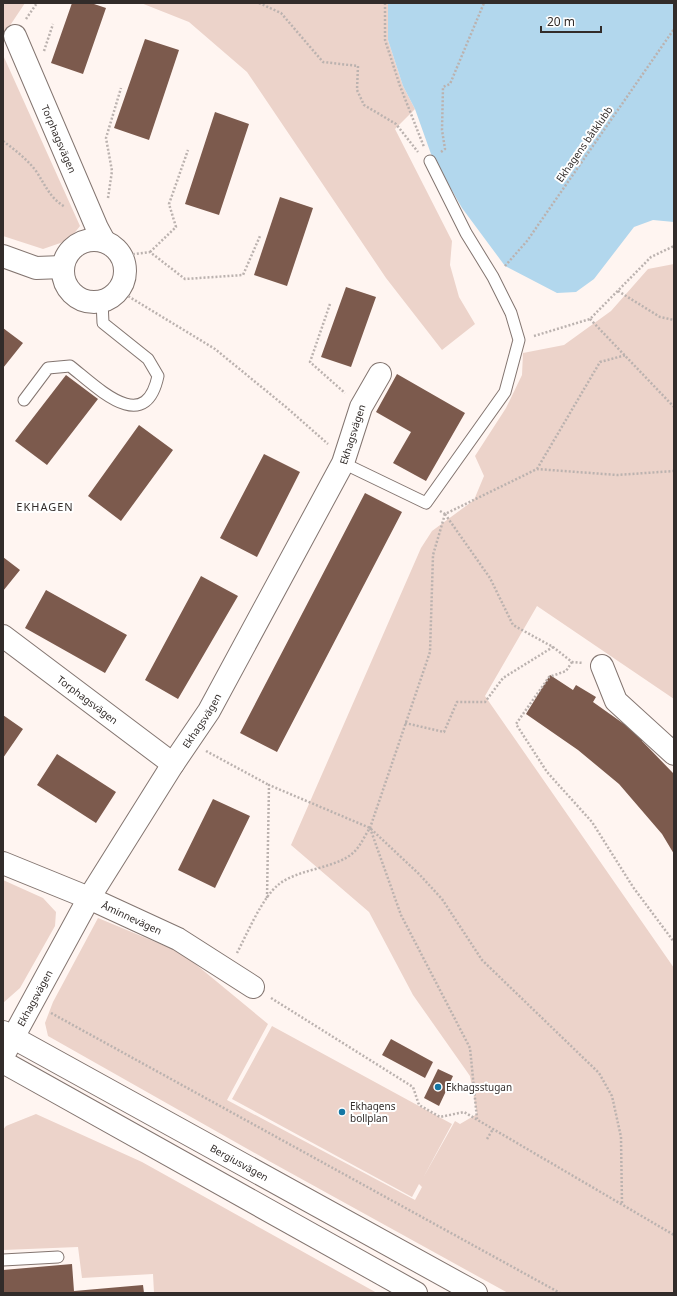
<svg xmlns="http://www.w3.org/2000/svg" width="677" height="1296" viewBox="0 0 677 1296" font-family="'Noto Sans',sans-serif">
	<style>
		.green { fill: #ecd3ca }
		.water { fill: #b2d7ed }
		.building { fill: #7c5a4d }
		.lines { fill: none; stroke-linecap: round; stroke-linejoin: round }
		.service-casing { stroke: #837570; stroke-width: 13 }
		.minor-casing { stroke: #837570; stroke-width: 24 }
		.tertiary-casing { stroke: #837570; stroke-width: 24 }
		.path { stroke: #bbb2af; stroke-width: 2.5; stroke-dasharray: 2 2; stroke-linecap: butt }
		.service { stroke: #fff; stroke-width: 11 }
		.minor { stroke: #fff; stroke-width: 22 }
		.tertiary { stroke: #fff; stroke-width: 22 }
		.poi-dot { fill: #1477a4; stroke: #fff; stroke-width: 1.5 }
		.labels { text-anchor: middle; stroke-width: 4; stroke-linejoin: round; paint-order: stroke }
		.street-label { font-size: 10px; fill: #322c2a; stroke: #fff }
		.poi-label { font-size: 10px; fill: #322c2a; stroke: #fff; text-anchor: start }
		.neighbourhood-label { font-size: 11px; letter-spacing: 1px; fill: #322c2a; stroke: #fff }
	</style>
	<rect width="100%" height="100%" fill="#fff5f1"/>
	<path class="green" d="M 3,3 L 25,3 L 3,36 Z
		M 141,3 L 388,3 L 388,40 L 403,86 L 415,109 L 395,129 L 452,241 L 450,265 L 459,297 L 475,324 L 442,350 L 386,278 L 247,72 L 189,22 Z
		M 3,55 L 80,226 L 69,240 L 43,249 L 3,236 Z
		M 674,264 L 674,699 L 537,606 L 485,696 L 674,968 L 674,1293 L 508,1293 L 269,1161 L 48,1036 L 45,1023 L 53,1002 L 98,918 L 182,953 L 268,1024 L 227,1100 L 415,1200 L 422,1187 L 419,1184 L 412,1197 L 232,1099 L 272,1026 L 452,1124 L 423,1178 L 455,1121 L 460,1124 L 477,1114 L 470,1076 L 413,995 L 369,912 L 291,845 L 421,548 L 432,531 L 474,500 L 484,476 L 475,456 L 506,408 L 522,375 L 523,353 L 564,345 L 611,311 L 648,269 Z
		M 3,880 L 43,898 L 56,912 L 55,926 L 20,988 L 3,1003 Z
		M 36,1114 L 142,1162 L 377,1293 L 154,1293 L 153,1274 L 82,1278 L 78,1247 L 3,1250 L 3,1130 L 6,1126 Z"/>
	<path class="water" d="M 388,3 L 674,3 L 674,222 L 653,220 L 634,227 L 594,279 L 576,292 L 557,293 L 505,266 L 462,208 L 431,154 L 415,109 L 403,86 L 388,40 Z"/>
	<path class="building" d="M 72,3 L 91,3 L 106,8 L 83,74 L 51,63 Z
		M 145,39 L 179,50 L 149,140 L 114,128 Z
		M 215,112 L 249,124 L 219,215 L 185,204 Z
		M 280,197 L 313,208 L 287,286 L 254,275 Z
		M 346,287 L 376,297 L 351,367 L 321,357 Z
		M 3,328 L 23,343 L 3,368 Z
		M 397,374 L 465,413 L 426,481 L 393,463 L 411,432 L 376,412 Z
		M 66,375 L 98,399 L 47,465 L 15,441 Z
		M 139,425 L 173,450 L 121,521 L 88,496 Z
		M 264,454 L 300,472 L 257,557 L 220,538 Z
		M 365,493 L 402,512 L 277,752 L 240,733 Z
		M 3,557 L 20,570 L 3,591 Z
		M 201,576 L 238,596 L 178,699 L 145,680 Z
		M 46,590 L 127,635 L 105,673 L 25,628 Z
		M 550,675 L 573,690 L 576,685 L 596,697 L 593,702 L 624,724 L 628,722 L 646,737 L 642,741 L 673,773 L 674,772 L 674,854 L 662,834 L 619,784 L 578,750 L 526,714 Z
		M 3,715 L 23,729 L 3,758 Z
		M 57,754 L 116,792 L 96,823 L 37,785 Z
		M 213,799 L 250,816 L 215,888 L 178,870 Z
		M 391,1039 L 433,1062 L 425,1078 L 382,1055 Z
		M 438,1069 L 453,1076 L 439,1106 L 424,1098 Z
		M 72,1264 L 74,1291 L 143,1285 L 144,1293 L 3,1293 L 3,1270 Z"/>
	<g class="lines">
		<g class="service-casing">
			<path id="service" d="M 24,400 L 48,368 L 70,366 C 97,387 145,437 158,376 L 148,359 L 103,323 L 102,301
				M 343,463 L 426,503 L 505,392 L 519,340 L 511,313 L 493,277 L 466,233 L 430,161
				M 3,1260 L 58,1257"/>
		</g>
		<g class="minor-casing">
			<g id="minor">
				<path id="s1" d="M 15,36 L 97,228 L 104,241"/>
				<circle cx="94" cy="271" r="31"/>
				<path d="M 3,256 L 36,268 L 63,267"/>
				<path id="s2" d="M 3,636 L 173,764"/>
				<path d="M 602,666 L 616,701 L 674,754"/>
				<path id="s3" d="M 3,863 L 89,898 L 178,939 L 253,987"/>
				<path id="s4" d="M 3,1056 L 89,898 L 173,764 L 209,711 L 343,463 L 361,407 L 380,374"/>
			</g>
		</g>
		<g class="tertiary-casing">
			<g id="tertiary">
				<path id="s5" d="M 3,1032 L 476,1293"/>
				<path d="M 3,1062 L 416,1293"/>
			</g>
		</g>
		<path class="path" d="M 259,3 L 281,13 L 323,62 L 358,66 L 357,90 L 364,105 L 396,124 L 418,152
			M 385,3 L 385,40 L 400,86 L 424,147
			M 26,19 L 37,3
			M 44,51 L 53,24
			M 3,141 C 15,150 27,159 36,171 C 46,186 49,197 65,207
			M 441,152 L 445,149 L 442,130 L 443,87 L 450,84 L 484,3
			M 108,198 L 112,171 L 106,138 L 121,88
			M 150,252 L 176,227 L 169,204 L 188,150
			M 121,256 L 150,252 L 185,279 L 243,275 L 260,236
			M 505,266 L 527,241 L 674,29
			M 118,290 L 215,349 L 286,407 L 328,444
			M 618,291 L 660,317 L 674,320
			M 330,304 L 310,362 L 345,393
			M 590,319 L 674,407
			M 534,336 L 590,319 L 651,257 L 674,246
			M 537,469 L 600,362 L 626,355
			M 440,511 L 445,514 L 537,469 L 617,475 L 674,471
			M 445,514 L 490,578 L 513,625 L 553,647 L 572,662 L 583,663
			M 572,662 L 566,671 L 549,677 L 516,724 L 547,772 L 592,822 L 633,887 L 674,942
			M 405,723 L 444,732 L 457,702 L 485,702 L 503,678 L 553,647
			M 206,751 L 269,785
			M 370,828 L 401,915 L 470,1048 L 477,1119
			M 267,898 L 269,785 L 370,828 L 419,874 L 442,899 L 482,960 L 599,1073 L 612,1096 L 621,1137 L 622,1205
			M 237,953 C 247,934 262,898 278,885 C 298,868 338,869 355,851 C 361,845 365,835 370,828 L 430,652 L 433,555 L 445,514
			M 271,998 L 413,1087 L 419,1105 L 440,1117 L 464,1112 L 674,1235
			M 51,1013 L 560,1293
			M 487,1139 L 493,1129"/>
		<use href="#service" class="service"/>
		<use href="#minor" class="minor"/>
		<use href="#tertiary" class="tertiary"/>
	</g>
	<g class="poi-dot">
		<circle cx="438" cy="1087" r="4"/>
		<circle cx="342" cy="1112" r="4"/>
	</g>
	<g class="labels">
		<g class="street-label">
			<text dy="4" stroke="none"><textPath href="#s1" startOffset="112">Torphagsvägen</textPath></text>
			<text transform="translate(584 144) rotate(-55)" y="4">Ekhagens båtklubb</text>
			<text dy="4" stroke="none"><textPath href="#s4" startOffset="714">Ekhagsvägen</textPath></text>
			<text dy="4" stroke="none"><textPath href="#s2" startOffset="106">Torphagsvägen</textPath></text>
			<text dy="4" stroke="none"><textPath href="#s4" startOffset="390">Ekhagsvägen</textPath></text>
			<text dy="4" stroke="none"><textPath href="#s3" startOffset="140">Åminnevägen</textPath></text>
			<text dy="4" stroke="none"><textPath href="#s4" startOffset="66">Ekhagsvägen</textPath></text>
			<text dy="4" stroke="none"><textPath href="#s5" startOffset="270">Bergiusvägen</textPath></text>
		</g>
		<g class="poi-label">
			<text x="446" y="1091">Ekhagsstugan</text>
			<text x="350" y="1110">Ekhagens<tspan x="350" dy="12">bollplan</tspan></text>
		</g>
		<g class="neighbourhood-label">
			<text x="45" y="511">EKHAGEN</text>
		</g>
	</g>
	<rect width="677" height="1296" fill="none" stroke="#322c2a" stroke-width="8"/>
	<path d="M541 26v6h60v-6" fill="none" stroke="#322c2a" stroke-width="2"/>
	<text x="547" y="26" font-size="12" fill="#322c2a" stroke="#ffffff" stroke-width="3" paint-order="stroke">20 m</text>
</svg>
